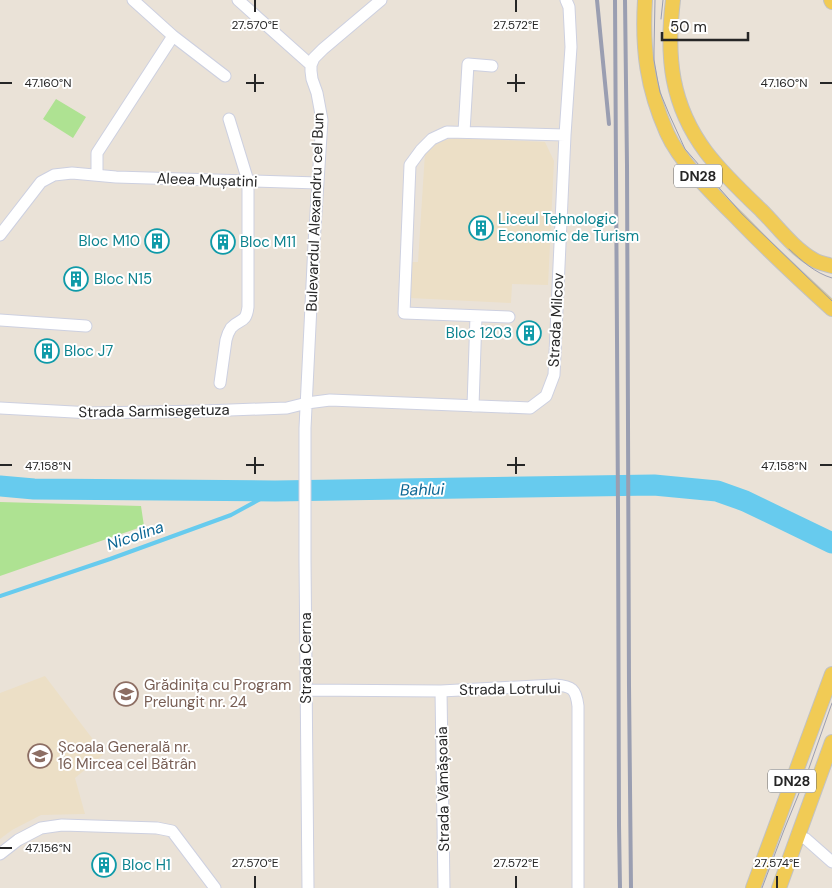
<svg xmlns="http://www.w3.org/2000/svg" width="832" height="888" viewBox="0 0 832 888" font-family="'DM Sans',sans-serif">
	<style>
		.education { fill: #ecdfc6 }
		.green { fill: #aee292 }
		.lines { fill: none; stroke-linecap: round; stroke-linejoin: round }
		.stream { stroke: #67cbee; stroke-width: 4 }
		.river { stroke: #67cbee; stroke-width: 21 }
		.minor-casing { stroke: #cdd0e0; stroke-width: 13 }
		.major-casing { stroke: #c2c2c2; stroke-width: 16 }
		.minor { stroke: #fff; stroke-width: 11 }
		.major { stroke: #f1cb55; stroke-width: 14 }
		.tram { stroke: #9a9eb1; stroke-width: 1 }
		.rail { stroke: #9a9eb1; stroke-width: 4 }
		.ticks { fill: none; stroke: #262626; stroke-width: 2 }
		.labels { text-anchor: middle; stroke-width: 4; stroke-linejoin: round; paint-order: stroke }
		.shield { fill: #fff; stroke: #676767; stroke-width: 1 }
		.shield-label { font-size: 14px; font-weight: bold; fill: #262626 }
		.street-label { font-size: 15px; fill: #262626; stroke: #fff }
		.culture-label { font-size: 15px; fill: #0d838f; stroke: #fff; text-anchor: start }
		.education-label { font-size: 15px; fill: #785e54; stroke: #fff; text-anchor: start }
		.water-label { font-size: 16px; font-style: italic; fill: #0c6795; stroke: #fff }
		.ticks-label { font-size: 12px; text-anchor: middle; fill: #262626; stroke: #fff; stroke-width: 4; stroke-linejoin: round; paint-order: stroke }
	</style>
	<rect width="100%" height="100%" fill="#eae2d7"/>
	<path class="education" d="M 455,138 L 545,142 L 554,161 L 548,285 L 512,284 L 511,303 L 410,298 L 412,262 L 418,262 L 425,153 L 433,145 L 440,141 Z
		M 45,676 L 104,754 L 75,778 L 85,814 L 41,815 L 12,830 L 0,839 L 0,693 Z"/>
	<path class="green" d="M 56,99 L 86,117 L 73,138 L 43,119 Z
		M 0,502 L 141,506 L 144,526 L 0,576 Z"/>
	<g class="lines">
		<path class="stream" d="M 0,596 L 110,559 L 231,515 L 275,491"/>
		<path class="river" d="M 0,486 L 34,489 L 275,491 L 654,485 L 717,491 L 745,501 L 832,543"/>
		<g class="minor-casing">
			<path id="minor" d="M 133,0 L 173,36 L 225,76
				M 238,0 L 311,65
				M 464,132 L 468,64 L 492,66
				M 97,175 L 97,153 L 173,36
				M 0,235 L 41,182 L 54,175 L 72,173 L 116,177 L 318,183
				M 509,317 L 404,313 L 410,165 L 421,150 L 432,139 L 447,132 L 565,135
				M 0,320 L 86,326
				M 220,383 L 226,340 C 227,336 229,331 231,328 C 240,318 246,324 248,307 L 248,181 L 229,119
				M 473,406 L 476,316
				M 0,408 L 92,413 L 204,411 L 287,408 L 307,403 L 330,400 L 530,408 L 546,396 L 554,375 L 565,135 L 571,47 L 569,7 L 566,0
				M 306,690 L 441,691 L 555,685 C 572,686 576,689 578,706 L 578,888
				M 441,691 L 444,888
				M 797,836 L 806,839 L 832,862
				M 0,854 L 18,840 L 41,828 L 62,825 L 157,828 L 172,831 L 215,888
				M 308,888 L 305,560 L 305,428 L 314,244 L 322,120 L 317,93 L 312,79 L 311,71 L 311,65 L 314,58 L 323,49 L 381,0"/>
		</g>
		<g class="major-casing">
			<path id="major" d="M 645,0 C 642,49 647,88 667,133 C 681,164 715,196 739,220 C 769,251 800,280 832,309
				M 673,0 C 666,57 671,105 706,152 C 722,173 742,192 761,210 C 778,227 793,248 814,260 C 819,263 826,264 832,266
				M 831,0 L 832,2
				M 753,888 L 832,674
				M 779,888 L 832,742"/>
		</g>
		<use href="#minor" class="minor"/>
		<use href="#major" class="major"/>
		<path class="tram" d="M 655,0 L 654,50 L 654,60 L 657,77 L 660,92 L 669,114 L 685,149 L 742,214 L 832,301
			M 661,19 L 663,0
			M 789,249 C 802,261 815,273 832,278
			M 762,888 L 784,830 L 808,771 L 832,703"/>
		<path class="rail" d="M 597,0 L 609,124
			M 615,0 L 618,509 L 619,825 L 620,888
			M 625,0 L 627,165 L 629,686 L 631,888"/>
	</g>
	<path class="ticks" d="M 255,0 L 255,12M 516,0 L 516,12M 255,74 L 255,92M 516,74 L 516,92M 0,83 L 12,83M 246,83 L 264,83M 507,83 L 525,83M 820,83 L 832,83M 255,457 L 255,474M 516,457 L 516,474M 0,465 L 12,465M 246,465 L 264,465M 507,465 L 525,465M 820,465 L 832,465M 0,848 L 12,848M 255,876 L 255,888M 516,876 L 516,888M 777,876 L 777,888"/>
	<defs>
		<g id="building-ring" transform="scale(1.25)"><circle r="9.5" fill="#fff" stroke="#0f9aa8" stroke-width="1.5"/><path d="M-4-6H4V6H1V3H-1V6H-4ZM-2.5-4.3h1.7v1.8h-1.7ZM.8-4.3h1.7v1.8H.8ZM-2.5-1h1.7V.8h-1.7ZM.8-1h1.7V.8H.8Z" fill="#0f9aa8"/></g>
		<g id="school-ring" transform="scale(1.25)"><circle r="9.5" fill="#fff" stroke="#8d6e63" stroke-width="1.5"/><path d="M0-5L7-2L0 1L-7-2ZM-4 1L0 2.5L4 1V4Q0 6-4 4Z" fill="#8d6e63"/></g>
	</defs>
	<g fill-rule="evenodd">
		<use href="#building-ring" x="481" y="228"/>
		<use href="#building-ring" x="157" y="241"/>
		<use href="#building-ring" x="223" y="242"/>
		<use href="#building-ring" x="76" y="279"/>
		<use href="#building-ring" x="529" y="333"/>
		<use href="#building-ring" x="47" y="351"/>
		<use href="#school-ring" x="126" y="694"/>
		<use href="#school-ring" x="40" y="756"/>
		<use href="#building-ring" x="104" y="865"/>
	</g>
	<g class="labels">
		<g class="shield">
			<rect x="674" y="164.5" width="48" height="23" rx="4"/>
			<rect x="768" y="769.5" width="48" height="23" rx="4"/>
		</g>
		<g class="shield-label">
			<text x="698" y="181">DN28</text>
			<text x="792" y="786">DN28</text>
		</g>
		<g class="street-label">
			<text transform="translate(207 180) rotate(2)" y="5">Aleea Mușatini</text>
			<text transform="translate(315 212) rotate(-88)" y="5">Bulevardul Alexandru cel Bun</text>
			<text transform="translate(556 320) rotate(-87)" y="5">Strada Milcov</text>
			<text transform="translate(154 411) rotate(-1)" y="5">Strada Sarmisegetuza</text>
			<text transform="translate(306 658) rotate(-90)" y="5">Strada Cerna</text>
			<text transform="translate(510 689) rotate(-1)" y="5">Strada Lotrului</text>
			<text transform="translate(443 789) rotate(-91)" y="5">Strada Vămășoaia</text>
		</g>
		<g class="culture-label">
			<text x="498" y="224">Liceul Tehnologic<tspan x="498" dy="17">Economic de Turism</tspan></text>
			<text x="140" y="246" text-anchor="end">Bloc M10</text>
			<text x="240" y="247">Bloc M11</text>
			<text x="94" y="284">Bloc N15</text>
			<text x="512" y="338" text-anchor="end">Bloc 1203</text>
			<text x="64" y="356">Bloc J7</text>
			<text x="122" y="870">Bloc H1</text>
		</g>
		<g class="education-label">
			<text x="144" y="690">Grădinița cu Program<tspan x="144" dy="17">Prelungit nr. 24</tspan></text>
			<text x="58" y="752">Școala Generală nr.<tspan x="58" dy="17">16 Mircea cel Bătrân</tspan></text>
		</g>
		<g class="water-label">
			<text transform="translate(422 489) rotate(-1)" y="6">Bahlui</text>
			<text transform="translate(135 535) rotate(-19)" y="6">Nicolina</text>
		</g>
	</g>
	<g class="ticks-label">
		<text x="255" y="29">27.570°E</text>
		<text x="516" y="29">27.572°E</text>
		<text x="48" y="87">47.160°N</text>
		<text x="784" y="87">47.160°N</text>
		<text x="48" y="470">47.158°N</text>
		<text x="784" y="470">47.158°N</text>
		<text x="48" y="852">47.156°N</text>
		<text x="255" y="867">27.570°E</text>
		<text x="516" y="867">27.572°E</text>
		<text x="777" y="867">27.574°E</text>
	</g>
	<path d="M662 32v8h86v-8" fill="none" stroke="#262626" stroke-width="2.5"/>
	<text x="670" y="32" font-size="15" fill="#262626" stroke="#ffffff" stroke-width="4" paint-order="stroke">50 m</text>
</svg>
